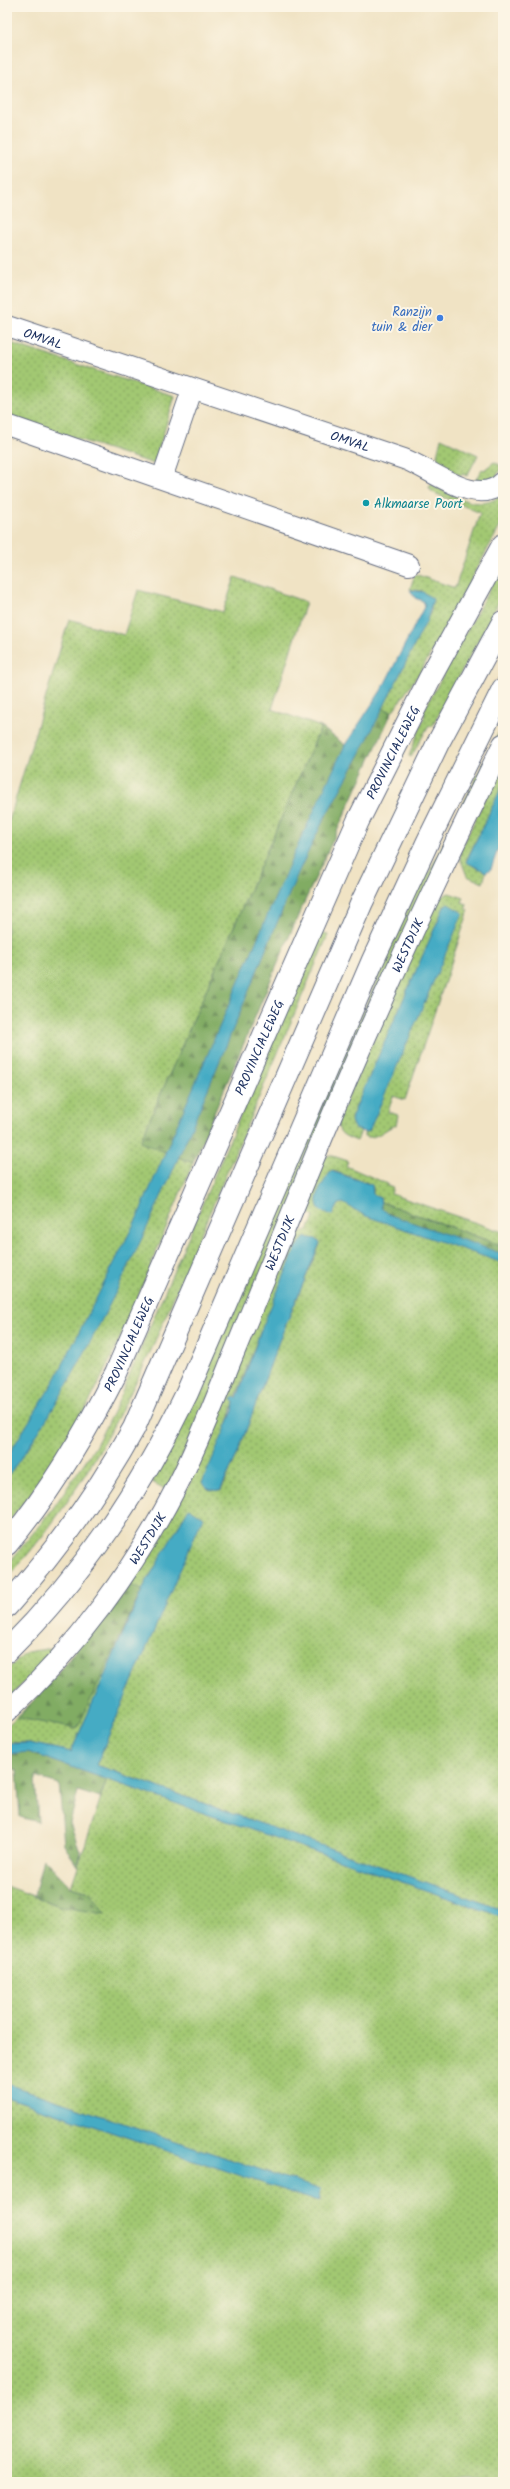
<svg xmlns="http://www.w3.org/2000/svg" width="510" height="2489" viewBox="0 0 510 2489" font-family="Kalam,sans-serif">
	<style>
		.grass { fill: url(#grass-dots); stroke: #5e7c68; fill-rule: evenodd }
		.forest { fill: url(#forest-firs); stroke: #4e6e61 }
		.water { fill: #45abc4; stroke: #306d91 }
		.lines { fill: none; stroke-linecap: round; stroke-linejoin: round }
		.minor-casing { stroke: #666e82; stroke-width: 22 }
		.primary-casing { stroke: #666e82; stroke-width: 24 }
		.minor { stroke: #fff; stroke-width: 20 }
		.primary { stroke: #fff; stroke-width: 22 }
		.shop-dot { fill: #3f7fe0; stroke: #fcf5e5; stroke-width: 1.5 }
		.culture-dot { fill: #0f9aa8; stroke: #fcf5e5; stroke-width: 1.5 }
		.labels { text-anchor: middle; stroke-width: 4; stroke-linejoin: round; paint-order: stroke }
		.shop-label { font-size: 13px; fill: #366cbe; stroke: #fcf5e5; text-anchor: end }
		.street-label { font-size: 13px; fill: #1b2f5e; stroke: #fcf5e5 }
		.culture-label { font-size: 13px; fill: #0d838f; stroke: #fcf5e5; text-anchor: start }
	</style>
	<defs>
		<pattern id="grass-dots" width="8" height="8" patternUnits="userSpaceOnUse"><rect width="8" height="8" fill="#a2c872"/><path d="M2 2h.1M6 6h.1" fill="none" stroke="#83a361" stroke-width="1.8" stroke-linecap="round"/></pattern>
		<pattern id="forest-firs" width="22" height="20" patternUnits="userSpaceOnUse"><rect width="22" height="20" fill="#81ac64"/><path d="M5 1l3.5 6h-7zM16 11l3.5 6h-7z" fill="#698c56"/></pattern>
	</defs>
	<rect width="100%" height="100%" fill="#fcf5e5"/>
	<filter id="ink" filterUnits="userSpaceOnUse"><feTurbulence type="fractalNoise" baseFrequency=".025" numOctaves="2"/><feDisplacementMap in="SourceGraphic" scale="8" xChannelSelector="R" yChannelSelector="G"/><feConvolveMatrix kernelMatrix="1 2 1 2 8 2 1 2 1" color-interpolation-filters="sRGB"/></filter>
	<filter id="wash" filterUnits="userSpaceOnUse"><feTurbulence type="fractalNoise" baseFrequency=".012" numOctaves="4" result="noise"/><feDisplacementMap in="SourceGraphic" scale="16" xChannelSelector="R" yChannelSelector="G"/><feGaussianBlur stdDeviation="0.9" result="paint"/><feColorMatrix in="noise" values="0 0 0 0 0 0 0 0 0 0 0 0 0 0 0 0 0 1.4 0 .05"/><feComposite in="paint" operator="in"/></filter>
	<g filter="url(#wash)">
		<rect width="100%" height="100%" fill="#f0e3c4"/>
		<path class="grass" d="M 7,342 L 175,396 L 154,464 L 7,416 Z
			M 441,438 L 478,455 L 467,476 L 462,474 L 461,476 L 440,464 L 437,455 Z
			M 494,462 L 502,466 L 496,477 L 474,482 L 482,469 L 484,470 Z
			M 431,484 C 453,495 481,515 503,493 L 503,521 L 421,671 L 392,712 L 382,708 L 432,609 L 422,591 L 410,589 L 415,574 L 455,588 L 480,513 L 432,492 L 429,487 Z
			M 503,564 L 503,594 L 432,727 L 429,725 L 411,757 L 409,756 L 425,715 L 422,714 Z
			M 235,577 L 306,602 L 272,709 L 321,727 L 140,1142 L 193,1163 C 156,1249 124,1341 78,1423 C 57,1459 33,1492 7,1524 L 7,821 L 9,821 L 69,619 L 124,635 L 138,590 L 223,612 Z
			M 503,724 L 503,729 L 215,1385 L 167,1490 L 152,1482 L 190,1409 L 424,871 L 429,873 Z
			M 503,759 L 503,784 L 466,861 L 486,872 L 483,883 L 467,876 L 460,858 L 461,850 Z
			M 449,893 L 464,898 L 462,902 L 467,904 L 466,909 L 469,910 L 405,1100 L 393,1096 L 388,1112 L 398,1115 L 396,1125 C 385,1128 376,1141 364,1136 L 364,1132 L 369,1131 L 445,905 L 352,1116 L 352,1125 L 361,1131 L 357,1141 C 344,1136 337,1134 338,1119 L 437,898 Z
			M 319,931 L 328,935 L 153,1346 C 114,1430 70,1510 7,1578 L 7,1565 L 51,1511 L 95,1447 L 116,1406 Z
			M 330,1155 L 348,1161 L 346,1166 L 388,1184 L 387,1186 L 393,1188 L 391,1194 L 503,1232 L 503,1246 L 381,1202 L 380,1198 L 373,1195 L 373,1187 L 368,1183 L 334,1171 L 331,1171 L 317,1197 L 332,1215 L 338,1204 L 343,1203 L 503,1259 L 503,1910 L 96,1765 L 202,1517 L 189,1509 L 144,1586 L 71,1752 L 29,1743 L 7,1742 L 7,1726 L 52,1683 L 179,1503 L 191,1481 L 189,1475 L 286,1239 L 295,1233 L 308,1230 L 314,1217 L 303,1207 L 324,1158 ZM 316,1239 L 320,1244 L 279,1341 L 237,1455 L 221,1491 L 208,1489 L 234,1402 L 261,1330 Z
			M 58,1647 L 7,1700 L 7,1670 L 27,1652 Z
			M 107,1779 L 503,1917 L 503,2482 L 7,2482 L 7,2097 L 320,2202 L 320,2190 L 7,2084 L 7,1886 L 62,1907 L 89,1892 L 71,1887 Z"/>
		<path class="forest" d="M 374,704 L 392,712 L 298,916 L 193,1163 L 140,1142 L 321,727 L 345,745 Z
			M 381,1202 L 503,1246 L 503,1259 L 355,1209 Z
			M 131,1585 L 142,1590 L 77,1729 L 18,1718 L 104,1621 Z
			M 28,1752 L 107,1779 L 100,1798 L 78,1791 L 70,1823 L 81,1854 L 77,1866 L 64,1845 L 59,1784 L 35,1777 L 38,1822 L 20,1817 L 17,1770 L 7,1767 L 7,1754 Z
			M 43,1858 L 71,1887 L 89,1892 L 106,1914 L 62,1907 L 34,1896 Z"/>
		<path class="water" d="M 410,590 L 423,592 L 433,599 L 427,620 L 359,756 L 324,819 L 298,873 C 240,1009 187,1148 121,1282 C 87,1349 53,1417 7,1477 L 7,1457 L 56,1378 L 138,1216 L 296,849 L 345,745 L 382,689 L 425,605 L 423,601 L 415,598 Z
			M 503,784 L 503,835 L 491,869 L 486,872 L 466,862 Z
			M 448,904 L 463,913 L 369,1131 L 364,1132 L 354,1128 L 351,1121 L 352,1116 L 444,907 Z
			M 331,1171 L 372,1185 L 373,1195 L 380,1198 L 381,1208 L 390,1215 L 503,1254 L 503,1263 L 366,1216 L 343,1203 L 338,1204 L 332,1215 L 321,1211 C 310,1199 324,1182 331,1171 Z
			M 305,1237 L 316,1239 L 320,1243 L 279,1341 L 237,1455 L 220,1491 L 208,1489 L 202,1483 L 233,1411 L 234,1402 L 232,1400 L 234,1396 L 237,1398 L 261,1330 L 296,1248 Z
			M 189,1508 L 203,1517 L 96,1765 L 503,1910 L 503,1917 L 28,1752 L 7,1754 L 7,1744 L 29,1743 L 71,1752 L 144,1586 Z
			M 7,2084 L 321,2190 L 319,2202 L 7,2097 Z"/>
	</g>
	<g filter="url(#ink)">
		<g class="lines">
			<g class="minor-casing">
				<g id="minor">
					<path id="s1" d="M 7,326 L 404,459 C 432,469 477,509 503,482"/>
					<path d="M 7,425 L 409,565"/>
					<path d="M 162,478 L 192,390"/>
					<path id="s2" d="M 7,1712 C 76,1648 135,1568 178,1484 C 199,1443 215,1400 232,1358 C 262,1285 292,1212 322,1139 C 378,1005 439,874 503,744"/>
				</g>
			</g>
			<g class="primary-casing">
				<g id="primary">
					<path id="s3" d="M 7,1544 C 51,1492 85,1434 116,1373 L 358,821 L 430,678 L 503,545"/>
					<path d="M 7,1606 C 56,1551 98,1493 134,1428 L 362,902 L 438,743 L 503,622"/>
					<path d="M 7,1651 C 84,1574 140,1490 187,1393 L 373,960 L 428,841 L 503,689"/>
				</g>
			</g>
			<use href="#minor" class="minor"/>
			<use href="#primary" class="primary"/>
		</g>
	</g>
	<circle class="shop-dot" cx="440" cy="318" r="4"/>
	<circle class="culture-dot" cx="366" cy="503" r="4"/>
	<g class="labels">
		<g class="shop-label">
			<text x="432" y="316">Ranzijn<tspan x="432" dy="15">tuin &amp; dier</tspan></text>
		</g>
		<g class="street-label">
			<text dy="5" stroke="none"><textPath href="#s1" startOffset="38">OMVAL</textPath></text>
			<text dy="5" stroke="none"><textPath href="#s1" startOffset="362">OMVAL</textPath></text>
			<text dy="5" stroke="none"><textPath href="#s3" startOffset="883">PROVINCIALEWEG</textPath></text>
			<text dy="5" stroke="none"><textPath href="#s2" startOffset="872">WESTDIJK</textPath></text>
			<text dy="5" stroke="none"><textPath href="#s3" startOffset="559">PROVINCIALEWEG</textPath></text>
			<text dy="5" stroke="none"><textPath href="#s2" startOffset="548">WESTDIJK</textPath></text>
			<text dy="5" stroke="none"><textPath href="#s3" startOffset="235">PROVINCIALEWEG</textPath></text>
			<text dy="5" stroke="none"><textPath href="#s2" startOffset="224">WESTDIJK</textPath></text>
		</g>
		<g class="culture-label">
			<text x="374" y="508">Alkmaarse Poort</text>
		</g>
	</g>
	<rect width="510" height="2489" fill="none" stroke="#fcf5e5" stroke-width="24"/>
</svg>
